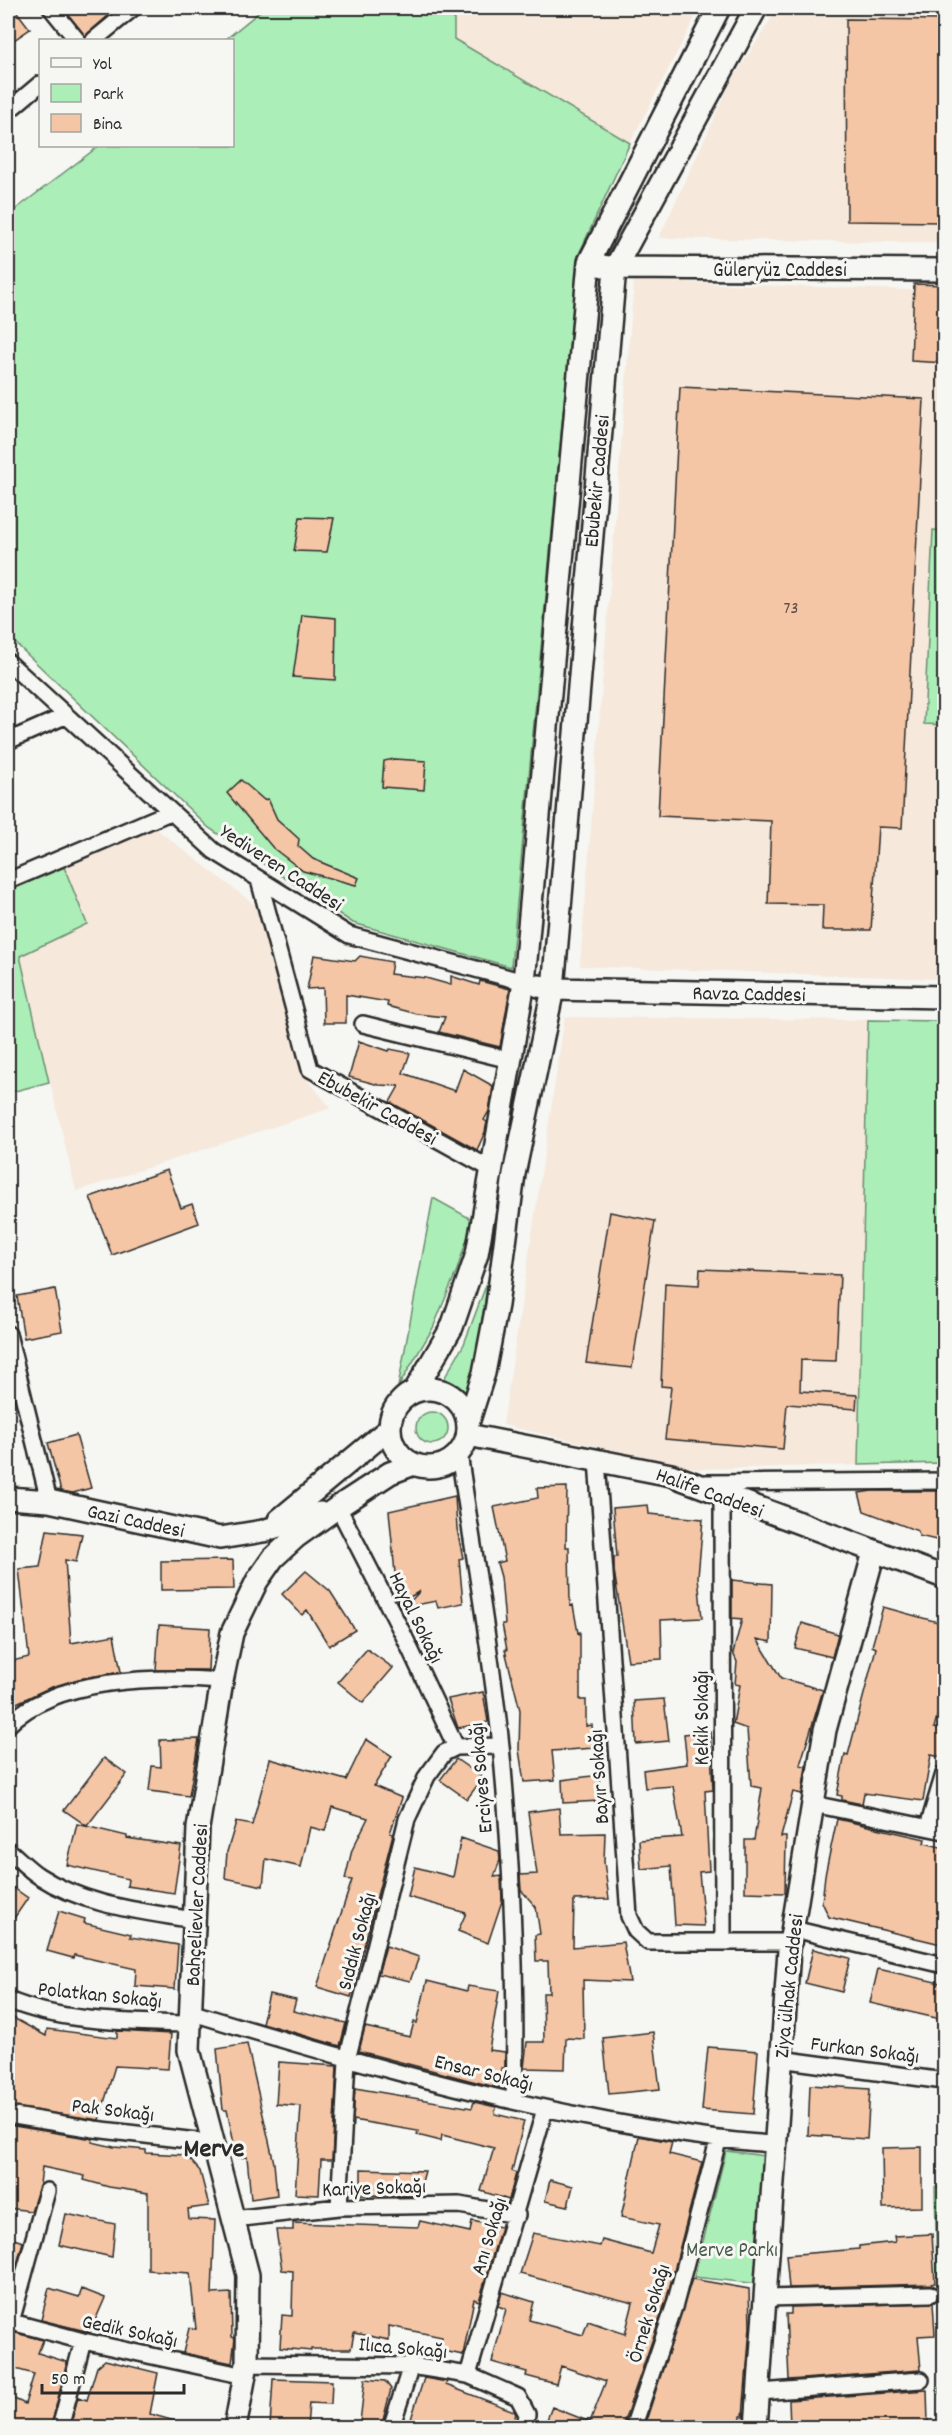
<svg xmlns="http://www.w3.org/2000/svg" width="952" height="2435" viewBox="0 0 952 2435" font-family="Dekko,sans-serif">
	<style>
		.built { fill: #f6e8db }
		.green { fill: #aceeb7; stroke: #6c8c71; stroke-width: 1.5 }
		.building { fill: #f5c6a5; stroke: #2b2b2b; stroke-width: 1.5 }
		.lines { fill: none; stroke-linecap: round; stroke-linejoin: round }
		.street-casing { stroke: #2b2b2b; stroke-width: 20 }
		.secondary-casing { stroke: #2b2b2b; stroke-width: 26 }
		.street { stroke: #f6f6f2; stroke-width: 15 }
		.secondary { stroke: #f6f6f2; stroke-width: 21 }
		.labels { text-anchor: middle; stroke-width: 6; stroke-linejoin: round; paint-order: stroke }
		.number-label { font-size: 18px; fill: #5e524a }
		.street-label { font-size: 21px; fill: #2b2b2b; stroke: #f6f6f2 }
		.park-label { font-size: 21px; fill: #4b5c4e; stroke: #f6f6f2 }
		.district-label { font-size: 27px; font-weight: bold; fill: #2b2b2b; stroke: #f6f6f2 }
	</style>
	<rect width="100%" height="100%" fill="#f6f6f2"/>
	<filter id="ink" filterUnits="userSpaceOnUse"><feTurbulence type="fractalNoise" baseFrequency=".0167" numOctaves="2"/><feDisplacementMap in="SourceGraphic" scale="12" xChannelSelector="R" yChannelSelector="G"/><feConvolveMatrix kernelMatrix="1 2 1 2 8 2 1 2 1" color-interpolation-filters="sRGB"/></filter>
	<g filter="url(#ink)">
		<path class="built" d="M 454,8 L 700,8 L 630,143 L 453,39 Z
			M 778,8 L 944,8 L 944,243 L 659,238 L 731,82 Z
			M 634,281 L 944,291 L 944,531 L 933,531 L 924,724 L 944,725 L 944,979 L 580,966 Z
			M 154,827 L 259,908 L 306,1078 L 331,1108 L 76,1191 L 20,955 L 86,924 L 64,867 Z
			M 565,1017 L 868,1020 L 858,1465 L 699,1469 L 503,1425 Z"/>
		<path class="green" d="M 264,8 L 454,8 L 454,39 L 630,143 L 578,256 L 511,967 L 353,923 L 209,828 L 8,636 L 8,215 L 99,146 L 232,146 L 232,40 L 225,40 Z
			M 933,530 L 944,531 L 944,725 L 924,724 Z
			M 64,867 L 87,924 L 20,956 L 49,1082 L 8,1093 L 8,891 Z
			M 868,1020 L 944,1021 L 944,1463 L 858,1465 Z
			M 433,1198 L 473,1220 L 457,1270 L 433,1328 L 398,1387 Z
			M 488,1280 L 470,1401 L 441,1384 L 464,1344 Z
			M416 1428a16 16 0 1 1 32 0a16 16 0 1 1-32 0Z
			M 726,2151 L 765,2156 L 760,2284 L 694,2277 Z
			M 935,2187 L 944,2187 L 944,2428 L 941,2427 Z"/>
		<path class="building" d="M 8,8 L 14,8 L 30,29 L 8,44 Z
			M 63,8 L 117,8 L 85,36 Z
			M 846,19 L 945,20 L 945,222 L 847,221 Z
			M 914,284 L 945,285 L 945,363 L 911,361 Z
			M 680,387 L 924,399 L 902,828 L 878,827 L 871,930 L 822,930 L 823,905 L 768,904 L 771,821 L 658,816 Z
			M 300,517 L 334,518 L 327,552 L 294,551 Z
			M 302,615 L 336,618 L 335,680 L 293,677 Z
			M 394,759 L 426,761 L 424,790 L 382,787 L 384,761 Z
			M 241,780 L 264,800 L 268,799 L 277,819 L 299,839 L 298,846 L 313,859 L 359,878 L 356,885 L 303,871 L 273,848 L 227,793 Z
			M 314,955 L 355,961 L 360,956 L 392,962 L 390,974 L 426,978 L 451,985 L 451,976 L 479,985 L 480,981 L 510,989 L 500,1047 L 439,1032 L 445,1017 L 417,1014 L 387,1006 L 388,1002 L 346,995 L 346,1023 L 324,1023 L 323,988 L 307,989 Z
			M 359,1041 L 389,1051 L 390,1049 L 410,1053 L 403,1073 L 455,1091 L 463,1069 L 493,1086 L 489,1111 L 484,1120 L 487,1122 L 485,1132 L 477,1150 L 390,1102 L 399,1086 L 379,1085 L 349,1077 Z
			M 167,1170 L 181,1208 L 192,1204 L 199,1223 L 112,1255 L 90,1197 Z
			M 610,1212 L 655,1221 L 632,1368 L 586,1363 Z
			M 700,1269 L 840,1275 L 836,1361 L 801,1360 L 800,1391 L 857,1395 L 856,1409 L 787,1404 L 783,1449 L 665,1439 L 671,1387 L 661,1386 L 665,1283 L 699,1285 Z
			M 55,1289 L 62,1331 L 24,1338 L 17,1296 Z
			M 76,1435 L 91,1488 L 73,1493 L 61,1491 L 48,1443 Z
			M 567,1487 L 566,1547 L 569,1547 L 570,1606 L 573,1605 L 578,1633 L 580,1632 L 580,1700 L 586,1700 L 586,1726 L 592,1725 L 594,1748 L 552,1751 L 555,1780 L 524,1782 L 519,1750 L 520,1710 L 505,1650 L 507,1650 L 502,1624 L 505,1624 L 501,1577 L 497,1563 L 505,1561 L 494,1507 L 538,1498 L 537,1488 Z
			M 872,1491 L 945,1491 L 945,1542 L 919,1536 L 918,1531 L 864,1511 L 859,1493 Z
			M 455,1496 L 457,1529 L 463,1558 L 459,1559 L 463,1603 L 438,1608 L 436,1601 L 405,1607 L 420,1591 L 398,1604 L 389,1511 Z
			M 648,1505 L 649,1514 L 703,1519 L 698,1577 L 702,1618 L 661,1620 L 662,1659 L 628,1661 L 614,1570 L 614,1557 L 617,1557 L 613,1508 Z
			M 47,1530 L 82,1534 L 76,1562 L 65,1560 L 71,1643 L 114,1635 L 121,1672 L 78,1679 L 49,1688 L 8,1707 L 8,1662 L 29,1657 L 19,1569 L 40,1567 Z
			M 233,1560 L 234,1589 L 161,1590 L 161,1561 Z
			M 306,1571 L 330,1591 L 355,1630 L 329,1646 L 307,1610 L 302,1615 L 282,1594 Z
			M 732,1580 L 772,1584 L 771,1642 L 757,1639 L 781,1678 L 823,1690 L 800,1765 L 806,1766 L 802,1794 L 793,1792 L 781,1837 L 786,1837 L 785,1893 L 745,1892 L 745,1840 L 754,1840 L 762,1788 L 751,1786 L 747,1729 L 733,1724 L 740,1685 L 735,1684 L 737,1662 L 733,1653 L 742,1619 L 732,1618 Z
			M 883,1607 L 945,1624 L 945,1687 L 934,1728 L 945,1730 L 945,1758 L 931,1755 L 923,1801 L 864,1793 L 862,1804 L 842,1800 L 842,1796 L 837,1795 L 845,1754 L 848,1755 L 869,1675 L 876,1648 L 872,1646 Z
			M 802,1623 L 838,1634 L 832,1657 L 795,1648 Z
			M 159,1625 L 210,1628 L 208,1670 L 156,1670 Z
			M 367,1649 L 393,1668 L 363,1703 L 338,1682 Z
			M 483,1692 L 488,1722 L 458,1728 L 448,1699 Z
			M 664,1699 L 669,1741 L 636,1744 L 634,1701 Z
			M 710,1731 L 713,1790 L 705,1791 L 709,1871 L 699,1872 L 704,1926 L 675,1925 L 671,1866 L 641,1869 L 639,1840 L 682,1837 L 673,1786 L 645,1788 L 643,1770 L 687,1764 L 684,1734 Z
			M 199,1739 L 189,1796 L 149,1791 L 152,1766 L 161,1767 L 160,1740 Z
			M 366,1739 L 392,1756 L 374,1786 L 402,1798 L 390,1833 L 393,1834 L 351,1997 L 317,1987 L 352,1880 L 345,1879 L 352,1850 L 368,1818 L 332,1807 L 325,1831 L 310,1827 L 301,1867 L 266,1859 L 263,1886 L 225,1878 L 227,1852 L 236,1822 L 252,1825 L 270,1759 L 346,1780 Z
			M 104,1758 L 127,1774 L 87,1826 L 64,1810 Z
			M 456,1759 L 483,1778 L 467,1799 L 440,1780 Z
			M 599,1775 L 600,1801 L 563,1803 L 562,1780 Z
			M 559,1808 L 561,1834 L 605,1833 L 604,1862 L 609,1899 L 574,1900 L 573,1947 L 623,1942 L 630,1982 L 583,1980 L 584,2039 L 566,2038 L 565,2069 L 524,2068 L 527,2042 L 544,2042 L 543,1993 L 549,1993 L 548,1961 L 536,1961 L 535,1935 L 540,1934 L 536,1907 L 521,1890 L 520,1875 L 537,1874 L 528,1812 Z
			M 837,1819 L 925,1839 L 924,1843 L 945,1848 L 945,1945 L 829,1917 L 822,1902 L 825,1875 Z
			M 77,1824 L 127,1836 L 127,1838 L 181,1846 L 174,1893 L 127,1886 L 128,1879 L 67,1865 Z
			M 461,1838 L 499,1851 L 500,1860 L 494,1877 L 501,1876 L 502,1901 L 488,1943 L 458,1931 L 466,1913 L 408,1897 L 415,1867 L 453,1877 Z
			M 8,1884 L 28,1898 L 8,1927 Z
			M 59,1911 L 85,1919 L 84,1923 L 131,1934 L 130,1937 L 178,1945 L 175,1989 L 135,1986 L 136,1969 L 74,1955 L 73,1958 L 47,1951 Z
			M 386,1946 L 419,1957 L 410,1981 L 378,1974 Z
			M 813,1949 L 850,1958 L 842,1992 L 805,1983 Z
			M 878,1969 L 945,1984 L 945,2020 L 870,2003 Z
			M 427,1981 L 467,1991 L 468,1986 L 499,1991 L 489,2050 L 505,2052 L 505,2068 L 501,2068 L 499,2088 L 359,2051 L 365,2027 L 410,2037 L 414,2022 L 417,2023 Z
			M 269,1994 L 296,2000 L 293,2011 L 346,2023 L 340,2046 L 262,2023 Z
			M 8,2015 L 46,2036 L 47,2029 L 117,2038 L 117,2031 L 171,2034 L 168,2069 L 115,2066 L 99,2120 L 8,2106 Z
			M 653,2032 L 660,2089 L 609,2094 L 603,2038 Z
			M 247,2044 L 274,2163 L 277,2195 L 251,2199 L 247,2157 L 237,2158 L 227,2110 L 223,2110 L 217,2049 Z
			M 708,2047 L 758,2051 L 753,2114 L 702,2110 Z
			M 279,2062 L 337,2066 L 332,2160 L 321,2160 L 319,2195 L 295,2194 L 301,2106 L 276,2104 Z
			M 810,2085 L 870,2089 L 867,2139 L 808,2135 Z
			M 355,2088 L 472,2108 L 474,2102 L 496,2107 L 495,2114 L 524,2121 L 512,2171 L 516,2173 L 509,2200 L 481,2191 L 494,2148 L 442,2135 L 441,2141 L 417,2135 L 418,2131 L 353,2120 Z
			M 8,2125 L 93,2139 L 92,2142 L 114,2147 L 146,2150 L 146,2153 L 186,2155 L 200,2171 L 209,2206 L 188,2209 L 189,2219 L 215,2220 L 212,2294 L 231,2293 L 232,2337 L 235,2338 L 232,2363 L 183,2353 L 189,2328 L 196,2329 L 190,2273 L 148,2270 L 148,2193 L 109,2187 L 84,2180 L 85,2176 L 42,2167 L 40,2184 L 31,2211 L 8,2208 Z
			M 639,2136 L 672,2142 L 669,2154 L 702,2162 L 666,2301 L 622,2427 L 544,2427 L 552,2407 L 590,2422 L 606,2381 L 561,2366 L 556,2384 L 526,2376 L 527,2372 L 492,2362 L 506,2309 L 498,2306 L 502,2292 L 534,2302 L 529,2320 L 583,2335 L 588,2321 L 625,2334 L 633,2303 L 520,2274 L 533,2233 L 600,2246 L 602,2240 L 651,2253 L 659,2225 L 621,2217 Z
			M 922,2147 L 922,2207 L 883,2208 L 882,2148 Z
			M 361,2169 L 425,2171 L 418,2196 L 361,2195 Z
			M 550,2180 L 573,2186 L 568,2206 L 545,2201 Z
			M 66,2214 L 115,2224 L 112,2257 L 59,2245 Z
			M 420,2221 L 470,2232 L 472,2221 L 501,2227 L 479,2301 L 474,2299 L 463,2355 L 439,2350 L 442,2337 L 389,2326 L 389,2340 L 354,2333 L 351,2349 L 311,2349 L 311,2351 L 280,2348 L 282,2315 L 292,2316 L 293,2271 L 282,2270 L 276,2230 L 293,2230 L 293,2223 L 418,2227 Z
			M 932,2234 L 935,2283 L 931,2284 L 789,2288 L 786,2255 L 859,2249 L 859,2246 L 895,2242 L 894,2236 Z
			M 8,2237 L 23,2242 L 8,2298 Z
			M 692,2279 L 749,2289 L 750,2327 L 743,2416 L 741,2416 L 740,2427 L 659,2427 L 645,2424 Z
			M 49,2288 L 79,2297 L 82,2289 L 105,2298 L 90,2332 L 41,2320 Z
			M 933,2303 L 935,2335 L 918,2336 L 921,2370 L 789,2380 L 786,2314 L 791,2314 L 791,2307 Z
			M 8,2331 L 43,2340 L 38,2353 L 67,2362 L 51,2427 L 8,2427 L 8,2396 L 25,2404 L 34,2374 L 8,2367 Z
			M 105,2360 L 158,2373 L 150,2414 L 182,2423 L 182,2427 L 70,2427 L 78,2397 L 87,2400 L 97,2367 Z
			M 424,2378 L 447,2382 L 446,2385 L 514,2411 L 516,2414 L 511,2427 L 439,2427 L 411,2419 Z
			M 273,2379 L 332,2381 L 331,2404 L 309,2403 L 307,2427 L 270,2427 Z
			M 365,2379 L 385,2381 L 391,2389 L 382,2424 L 360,2422 Z
			M 927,2390 L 928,2424 L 790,2427 L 789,2400 Z"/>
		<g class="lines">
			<g class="street-casing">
				<path id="street" d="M 51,8 L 77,40
					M 94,40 L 133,8
					M 8,111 L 40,84
					M 8,662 L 214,851 L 349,935 L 524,982
					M 8,741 L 65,716
					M 259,880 L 310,1069 L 491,1169
					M 8,881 L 170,812
					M 363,1024 L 510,1060
					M 8,1334 L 49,1501
					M 459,1453 C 473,1551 491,1649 501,1746 C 512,1864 517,1983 514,2101
					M 597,1460 L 629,1916 L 636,1931 L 648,1942 L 790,1942
					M 705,1483 L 944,1481
					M 722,1495 L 723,1942
					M 338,1507 L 403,1634 L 456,1747
					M 8,1725 C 55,1677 158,1676 222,1681
					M 813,1804 L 944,1831
					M 928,1827 L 944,1774
					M 8,1850 C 18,1858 28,1869 39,1876 C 85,1906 142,1911 194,1920
					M 793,1929 L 944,1965
					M 8,2000 C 63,2023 130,2022 190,2024
					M 190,2012 C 328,2054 466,2094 608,2121 C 663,2131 717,2141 774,2144
					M 780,2059 L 944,2081
					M 8,2115 L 94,2129 L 214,2143
					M 339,2207 L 347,2060 L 407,1819 L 427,1776 L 444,1753 L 456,1747 L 501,1746
					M 233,2219 L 339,2207 L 459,2205 L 517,2215
					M 766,2298 L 930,2294
					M 8,2321 L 83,2341 L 245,2376
					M 11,2322 L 47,2191
					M 247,2364 L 411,2366 L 468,2375 L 518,2397 L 527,2414 L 525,2428
					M 468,2375 L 545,2109
					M 760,2392 L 921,2380
					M 60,2428 L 83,2341
					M 391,2428 L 411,2366
					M 633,2428 L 675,2304 L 718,2141"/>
			</g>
			<g class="secondary-casing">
				<path id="secondary" d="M 603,266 L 615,268 L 944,270
					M 539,986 L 553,989 L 944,997
					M390 1428a39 39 0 1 1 78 0a39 39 0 1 1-78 0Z
					M 414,1392 L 452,1327 L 477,1254 L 524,982 L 589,262 L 719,8
					M 468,1423 L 484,1373 L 497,1305 L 514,1174 L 553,989 L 615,268 L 756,8
					M 468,1435 L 671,1475 L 944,1577
					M 8,1498 L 49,1501 L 220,1538 L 263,1531 L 320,1513
					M 279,1520 L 390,1428
					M 235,2428 L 247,2364 L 248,2275 L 189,2050 L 198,1828 L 222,1681 L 232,1633 L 257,1581 L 273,1558 L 296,1537 L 338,1507 L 390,1473 L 414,1464
					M 756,2428 L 789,1950 L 825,1730 L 874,1552"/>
			</g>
			<use href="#street" class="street"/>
			<use href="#secondary" class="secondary"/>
		</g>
	</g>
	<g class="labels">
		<g class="number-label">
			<text x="791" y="613">73</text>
		</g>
		<g class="street-label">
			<text x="780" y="276">Güleryüz Caddesi</text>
			<text transform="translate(596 481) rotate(-85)" y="7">Ebubekir Caddesi</text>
			<text transform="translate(282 867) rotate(33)" y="7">Yediveren Caddesi</text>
			<text transform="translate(749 993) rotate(1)" y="7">Ravza Caddesi</text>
			<text transform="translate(378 1107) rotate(29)" y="7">Ebubekir Caddesi</text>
			<text transform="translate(710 1492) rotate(20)" y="7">Halife Caddesi</text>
			<text transform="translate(136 1520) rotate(12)" y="7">Gazi Caddesi</text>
			<text transform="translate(417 1617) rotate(64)" y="7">Hayal Sokağı</text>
			<text transform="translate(701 1718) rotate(-90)" y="7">Kekik Sokağı</text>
			<text transform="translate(598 1777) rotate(-94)" y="7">Bayır Sokağı</text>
			<text transform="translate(480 1778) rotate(-95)" y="7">Erciyes Sokağı</text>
			<text transform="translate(196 1905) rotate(-87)" y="7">Bahçelievler Caddesi</text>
			<text transform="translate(356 1941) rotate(-75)" y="7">Sıddık Sokağı</text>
			<text transform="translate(788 1986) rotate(-84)" y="7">Ziya ülhak Caddesi</text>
			<text transform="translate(100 1994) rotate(6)" y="7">Polatkan Sokağı</text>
			<text transform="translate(865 2049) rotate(7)" y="7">Furkan Sokağı</text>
			<text transform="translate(484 2072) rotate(14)" y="7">Ensar Sokağı</text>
			<text transform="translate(113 2109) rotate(7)" y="7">Pak Sokağı</text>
			<text transform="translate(374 2187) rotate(-2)" y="7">Kariye Sokağı</text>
			<text transform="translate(488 2236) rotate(-73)" y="7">Anı Sokağı</text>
			<text transform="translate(648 2313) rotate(-73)" y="7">Örnek Sokağı</text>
			<text transform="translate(130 2330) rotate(12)" y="7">Gedik Sokağı</text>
			<text transform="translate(403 2347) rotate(5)" y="7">Ilıca Sokağı</text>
		</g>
		<g class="park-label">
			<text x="732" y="2256">Merve Parkı</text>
		</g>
		<g class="district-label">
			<text x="214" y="2156">Merve</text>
		</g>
	</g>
	<rect width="952" height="2435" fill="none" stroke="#f6f6f2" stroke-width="30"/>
	<rect x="15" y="15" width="922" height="2405" fill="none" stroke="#2b2b2b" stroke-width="2" filter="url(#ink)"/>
	<rect x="39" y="39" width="195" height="108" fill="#f6f6f2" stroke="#a5a5a2" stroke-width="1.5"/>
	<rect x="51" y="58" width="30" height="9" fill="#f6f6f2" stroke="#a5a5a2" stroke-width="1.5"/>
	<text x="93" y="69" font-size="18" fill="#2b2b2b">Yol</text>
	<rect x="51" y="84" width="30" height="18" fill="#aceeb7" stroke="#a5a5a2" stroke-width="1.5"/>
	<text x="93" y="99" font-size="18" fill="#2b2b2b">Park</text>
	<rect x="51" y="114" width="30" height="18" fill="#f5c6a5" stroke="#a5a5a2" stroke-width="1.5"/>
	<text x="93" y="129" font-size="18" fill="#2b2b2b">Bina</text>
	<path d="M42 2384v9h142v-9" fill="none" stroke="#2b2b2b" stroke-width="3"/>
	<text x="51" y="2384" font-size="18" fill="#2b2b2b" stroke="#f6f6f2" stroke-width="4.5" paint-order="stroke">50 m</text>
</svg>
